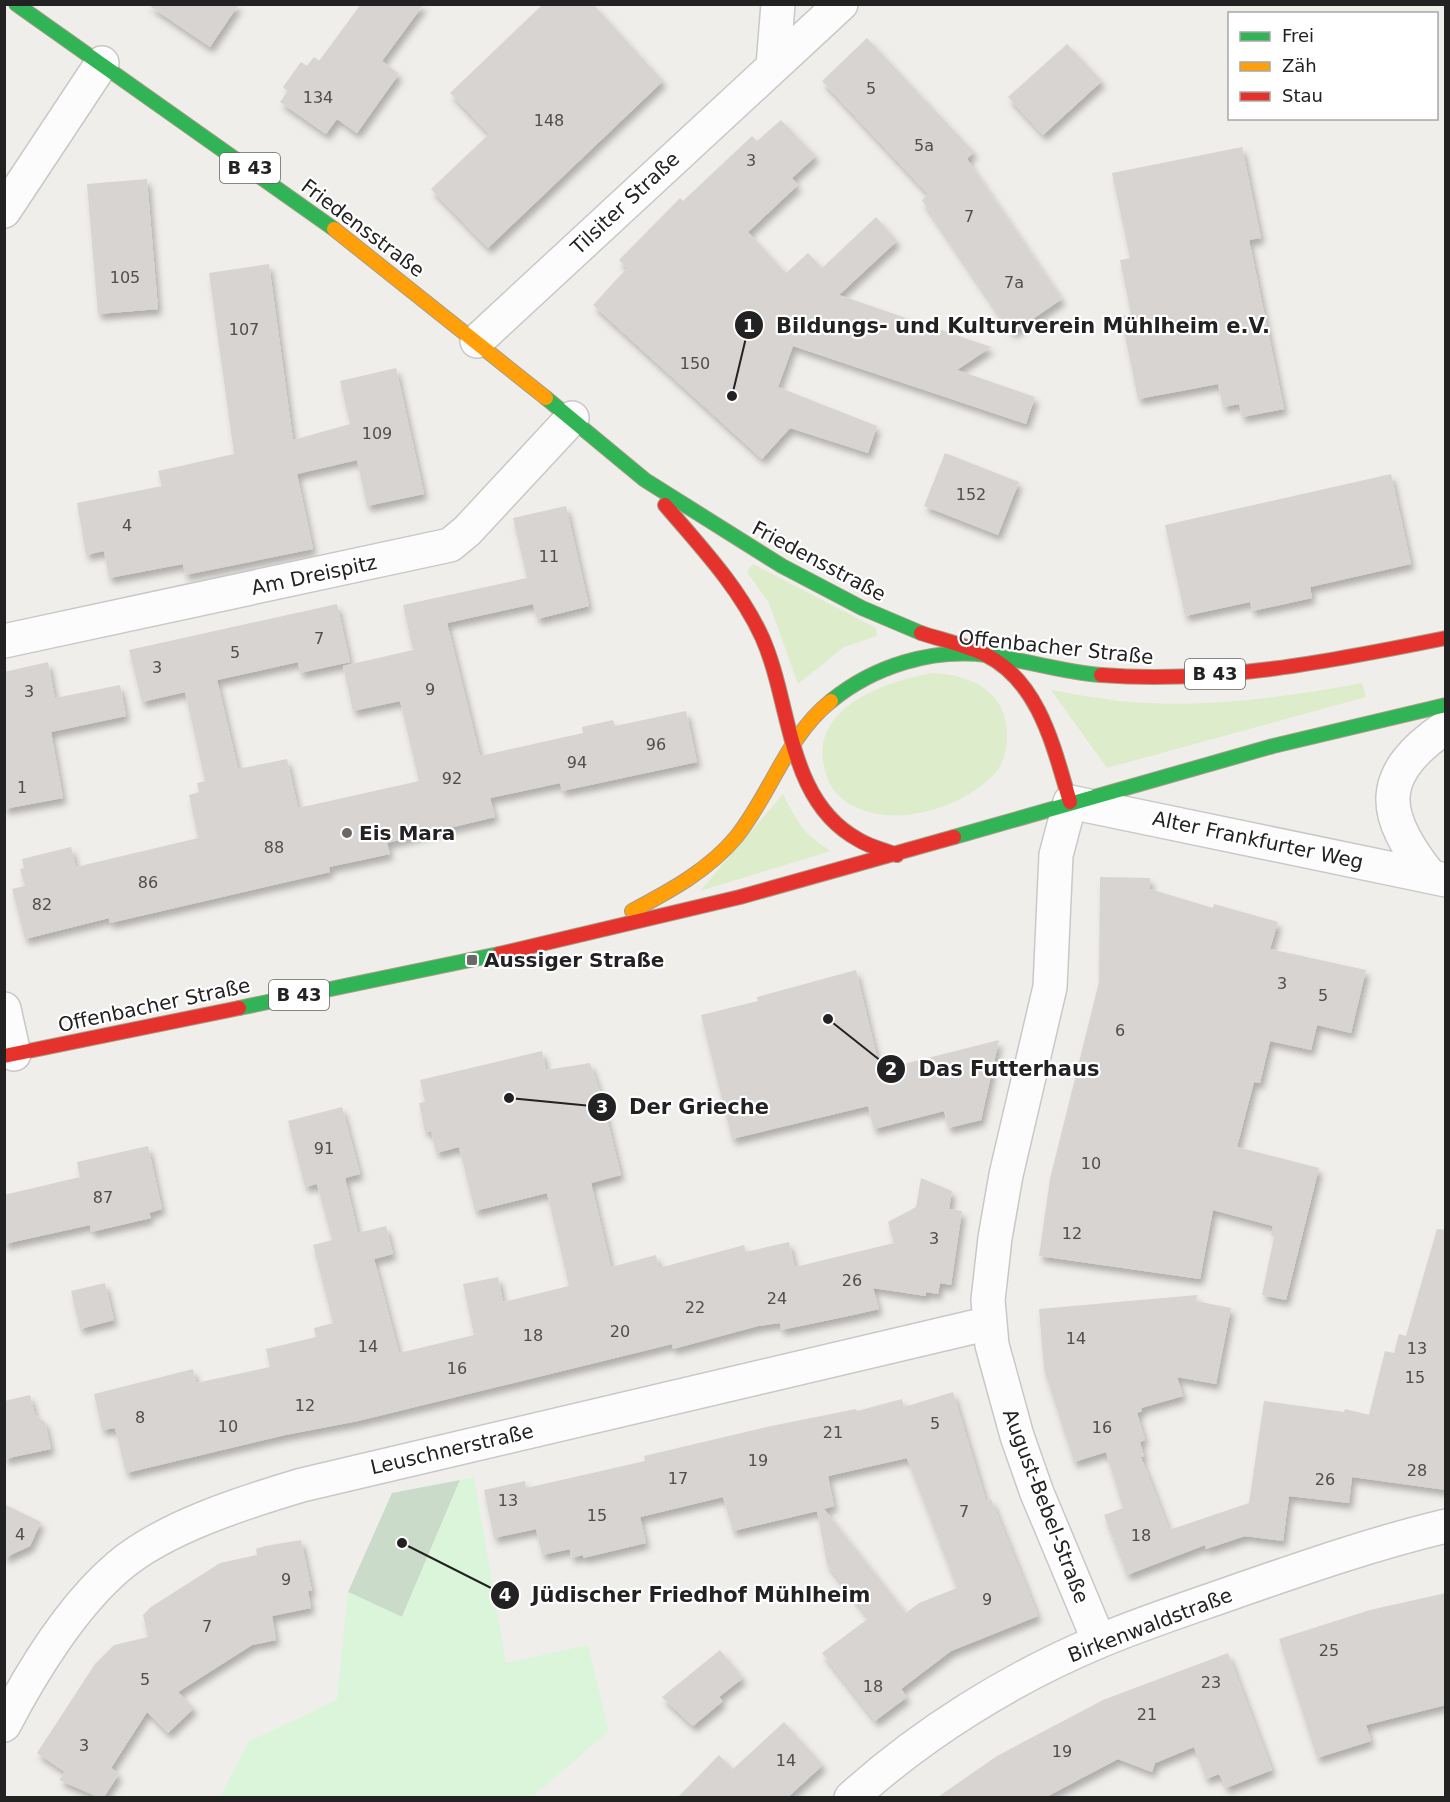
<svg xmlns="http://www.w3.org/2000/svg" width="1450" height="1802" viewBox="0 0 1450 1802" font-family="'DejaVu Sans',sans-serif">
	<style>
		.grass { fill: #ddeccb }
		.cemetery { fill: #cadbca }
		.park { fill: #daf5da }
		.building { fill: #d7d4d2; fill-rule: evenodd; filter: url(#shadow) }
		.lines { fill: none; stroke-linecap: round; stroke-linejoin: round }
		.street-casing { stroke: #c9c8c7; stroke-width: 36 }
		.fast-casing { stroke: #a79c86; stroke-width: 16 }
		.slow-casing { stroke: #a79c86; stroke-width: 16 }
		.jam-casing { stroke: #a79c86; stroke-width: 16 }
		.street { stroke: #fdfcfc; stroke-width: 33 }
		.fast { stroke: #30b455; stroke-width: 14 }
		.slow { stroke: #ff9f0a; stroke-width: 14 }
		.jam { stroke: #e5322d; stroke-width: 14 }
		.poi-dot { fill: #6a6968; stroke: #fff; stroke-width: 2 }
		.labels { text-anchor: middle; stroke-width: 4.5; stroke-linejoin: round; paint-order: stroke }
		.number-label { font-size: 16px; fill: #4f4e4e }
		.shield { fill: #fff; stroke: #646464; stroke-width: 1.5 }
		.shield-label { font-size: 18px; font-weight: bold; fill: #222 }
		.street-label { font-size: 20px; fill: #222; stroke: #fff }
		.poi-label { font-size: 20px; font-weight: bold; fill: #222; stroke: #fff; text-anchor: start }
		.leader { fill: none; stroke: #222; stroke-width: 2 }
		.callout-dot { fill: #222; stroke: #fff; stroke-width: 2 }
		.mark-label { font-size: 18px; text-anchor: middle; font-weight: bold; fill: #fff }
		.callout-label { font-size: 21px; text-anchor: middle; font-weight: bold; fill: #222; stroke: #fff; stroke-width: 4.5; stroke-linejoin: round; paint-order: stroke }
	</style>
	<defs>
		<filter id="shadow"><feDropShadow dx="3.5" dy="6" stdDeviation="3" flood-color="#0004"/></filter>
	</defs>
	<rect width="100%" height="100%" fill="#f0eeeb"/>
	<path class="grass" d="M 753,564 L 876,628 L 877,636 L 844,647 L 798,684 L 769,603 L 747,572 Z
		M 932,673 C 969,674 1007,691 1007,734 C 1007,748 1005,761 996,772 C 968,805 904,826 863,810 C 845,804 831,792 826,774 C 805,709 883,682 932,673 Z
		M 1362,683 L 1366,697 L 1107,768 L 1051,690 C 1073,694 1096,698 1119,701 C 1201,709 1282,698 1362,683 Z
		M 783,794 C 798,823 802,833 831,851 L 700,891 Z"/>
	<path class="cemetery" d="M 460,1480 L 402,1617 L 348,1592 L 392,1493 Z"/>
	<path class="park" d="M 474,1477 L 506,1663 L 588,1645 L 609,1731 L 532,1797 L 220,1797 L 249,1741 L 337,1700 L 348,1592 L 402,1617 L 460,1480 Z"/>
	<path class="building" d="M 147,4 L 239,4 L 210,47 Z
		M 361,4 L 424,4 L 382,61 L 399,74 L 357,133 L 337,119 L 326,134 L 280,102 L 288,91 L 283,87 L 301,62 L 307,66 L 314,57 L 319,61 Z
		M 543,4 L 593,4 L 663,81 L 488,248 L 431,189 L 489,134 L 450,93 Z
		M 867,38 L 974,152 L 967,159 L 1062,299 L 1012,333 L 922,200 L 928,194 L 822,81 Z
		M 1067,44 L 1102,81 L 1043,135 L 1008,97 Z
		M 781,120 L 816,156 L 792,178 L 798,185 L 748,232 L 786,273 L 808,253 L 822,268 L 876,217 L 897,241 L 839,295 L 991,347 L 957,370 L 1035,397 L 1026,424 L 793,346 L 778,387 L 877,426 L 868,453 L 790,428 L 762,459 L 593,305 L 627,268 L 619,260 L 680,198 L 683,201 L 752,136 L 757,141 Z
		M 1242,147 L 1261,238 L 1249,240 L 1284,409 L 1242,417 L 1239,404 L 1223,407 L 1218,384 L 1138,399 L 1121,316 L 1131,314 L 1120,260 L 1130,258 L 1112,173 Z
		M 147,179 L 158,309 L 98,314 L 87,184 Z
		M 269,264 L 293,440 L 350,424 L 340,381 L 396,368 L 424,494 L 367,506 L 357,460 L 297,474 L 313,549 L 185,575 L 183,564 L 109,578 L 104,551 L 86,555 L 77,503 L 162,486 L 158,471 L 234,454 L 209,273 Z
		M 945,453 L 1019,482 L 998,535 L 924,506 Z
		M 1391,474 L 1411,564 L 1310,587 L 1312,598 L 1252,611 L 1250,602 L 1185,616 L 1165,525 Z
		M 566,506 L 589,606 L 537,619 L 533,604 L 447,623 L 480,756 L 583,733 L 582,727 L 613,720 L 615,726 L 686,711 L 697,762 L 562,791 L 560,783 L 490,798 L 495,817 L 387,843 L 390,854 L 329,867 L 330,872 L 110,923 L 109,918 L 25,939 L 12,889 L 25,886 L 20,869 L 24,868 L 22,859 L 71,847 L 76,867 L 198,838 L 189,795 L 199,792 L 197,783 L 205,781 L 185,692 L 142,702 L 129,650 L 337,604 L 350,662 L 300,673 L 298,662 L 217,680 L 238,769 L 287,759 L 298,808 L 419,781 L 400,701 L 353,711 L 343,666 L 413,650 L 403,605 L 527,578 L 513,518 Z
		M 48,662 L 55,698 L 120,685 L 126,716 L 51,732 L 63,798 L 4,809 L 4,672 Z
		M 1100,877 L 1150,878 L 1150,889 L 1213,908 L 1214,904 L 1278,922 L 1270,949 L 1366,970 L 1351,1033 L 1317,1025 L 1311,1050 L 1270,1041 L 1260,1083 L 1254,1082 L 1237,1147 L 1319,1168 L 1286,1300 L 1262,1295 L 1274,1237 L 1271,1236 L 1273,1226 L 1213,1210 L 1200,1279 L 1039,1256 L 1050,1179 L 1099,982 Z
		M 856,970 L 880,1070 L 999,1040 L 981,1120 L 948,1128 L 944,1111 L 874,1129 L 868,1106 L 732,1139 L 701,1015 L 758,1001 L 757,997 Z
		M 542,1051 L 546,1070 L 590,1063 L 601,1095 L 621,1175 L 591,1183 L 611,1267 L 656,1255 L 659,1268 L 744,1245 L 746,1252 L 789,1242 L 795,1267 L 894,1243 L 888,1222 L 916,1207 L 921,1178 L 952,1191 L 949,1209 L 962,1211 L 951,1285 L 940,1283 L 938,1294 L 926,1292 L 926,1296 L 873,1288 L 879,1309 L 853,1315 L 781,1330 L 780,1323 L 758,1326 L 673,1349 L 672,1344 L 358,1421 L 285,1435 L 126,1473 L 115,1428 L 102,1430 L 94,1394 L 193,1369 L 196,1383 L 270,1367 L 266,1349 L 316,1337 L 314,1328 L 333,1323 L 313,1245 L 332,1240 L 317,1184 L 305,1187 L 288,1121 L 342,1107 L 360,1174 L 345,1178 L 358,1233 L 386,1226 L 393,1254 L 374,1259 L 399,1353 L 474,1335 L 463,1284 L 498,1277 L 503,1302 L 569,1286 L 547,1193 L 475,1211 L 459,1147 L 436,1153 L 431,1131 L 425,1132 L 419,1103 L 425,1102 L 420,1080 Z
		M 148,1146 L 162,1209 L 149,1213 L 151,1218 L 91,1232 L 90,1225 L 4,1244 L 4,1195 L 80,1177 L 77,1162 Z
		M 1437,1229 L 1446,1230 L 1446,1490 L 1352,1477 L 1349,1503 L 1289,1496 L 1283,1541 L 1245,1536 L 1206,1549 L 1205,1545 L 1127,1575 L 1104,1515 L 1123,1508 L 1106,1452 L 1074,1462 L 1044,1369 L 1039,1309 L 1197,1295 L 1196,1301 L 1231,1308 L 1216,1384 L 1177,1377 L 1183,1396 L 1141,1408 L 1142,1411 L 1137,1413 L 1145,1440 L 1140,1442 L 1144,1457 L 1141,1457 L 1169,1530 L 1249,1503 L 1264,1401 L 1344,1412 L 1345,1409 L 1369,1415 L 1385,1351 L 1394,1353 L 1399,1334 L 1406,1336 Z
		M 105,1283 L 114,1320 L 80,1329 L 71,1291 Z
		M 953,1392 L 986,1501 L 991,1499 L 1038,1616 L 951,1651 L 901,1689 L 907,1697 L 875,1721 L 822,1653 L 869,1618 L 827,1564 L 817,1511 L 733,1531 L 723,1497 L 640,1517 L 646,1543 L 583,1558 L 583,1555 L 571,1558 L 570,1549 L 542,1555 L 536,1529 L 494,1538 L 484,1490 L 525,1481 L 526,1488 L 645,1461 L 644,1456 L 771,1426 L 856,1409 L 857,1411 L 902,1399 L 904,1407 ZM 907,1458 L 957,1588 L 919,1603 L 906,1613 L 824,1509 L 834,1506 L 828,1476 Z
		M 30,1395 L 35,1415 L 45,1422 L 51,1449 L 4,1459 L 4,1401 Z
		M 4,1504 L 41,1522 L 30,1546 L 4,1558 Z
		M 301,1540 L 312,1591 L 308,1591 L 311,1608 L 272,1616 L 276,1640 L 252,1645 L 178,1692 L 194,1708 L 168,1733 L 147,1712 L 111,1768 L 119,1774 L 104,1797 L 98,1797 L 59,1780 L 65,1772 L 37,1753 L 95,1664 L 114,1645 L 148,1637 L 143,1615 L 151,1607 L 220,1563 L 257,1555 L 256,1549 L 265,1546 Z
		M 1446,1593 L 1446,1705 L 1366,1725 L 1371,1741 L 1317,1758 L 1279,1639 L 1370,1610 Z
		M 720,1650 L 743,1678 L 719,1697 L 723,1701 L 693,1726 L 662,1697 Z
		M 1228,1653 L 1272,1770 L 1226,1788 L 1219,1774 L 1206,1779 L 1194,1747 L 1155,1763 L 1152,1772 L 1118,1759 L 1046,1797 L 938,1797 L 997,1756 L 1103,1700 Z
		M 784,1722 L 823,1765 L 788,1797 L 678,1797 L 719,1755 L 733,1769 Z"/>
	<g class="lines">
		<g class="street-casing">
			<path id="street" d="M 773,66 L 778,4
				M 4,211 L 102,63
				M 477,341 L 841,4
				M 4,641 L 450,545 L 467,531 L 572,418
				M 1430,876 C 1381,815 1375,775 1446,727
				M 4,1009 L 14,1054
				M 1099,1641 L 1037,1493 L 1017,1436 L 992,1345 L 988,1300 L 995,1238 L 1006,1175 L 1050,987 L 1056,855 L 1070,802 L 1446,880
				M 4,1725 C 32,1671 73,1605 119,1566 C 165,1527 245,1502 302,1485 L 990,1323
				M 851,1798 C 923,1733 1011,1678 1100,1641 C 1145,1622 1192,1607 1237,1591 C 1306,1567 1375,1543 1446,1526"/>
		</g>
		<g class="fast-casing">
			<path id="fast" d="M 16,4 L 334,229
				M 546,398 L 645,480 L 782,566 L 862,608 L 921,633
				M 831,701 C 874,666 932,648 987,655 C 1025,660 1062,672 1101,675
				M 954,837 L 1273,746 L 1446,705
				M 239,1008 L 499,954"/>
		</g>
		<g class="slow-casing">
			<path id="slow" d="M 334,229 L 546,398
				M 632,911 C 670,891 709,870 737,836 C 771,793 787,736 831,701"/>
		</g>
		<g class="jam-casing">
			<path id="jam" d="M 665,505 C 700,546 739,587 762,637 C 792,704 786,801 859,840 C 870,847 885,850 897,855
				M 921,633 C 942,640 966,645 986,655 C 1040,682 1054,749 1070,802
				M 1101,675 C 1218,684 1332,661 1446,638
				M 499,954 L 740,897 L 954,837
				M 4,1056 L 239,1008"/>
		</g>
		<use href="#street" class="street"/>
		<use href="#fast" class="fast"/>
		<use href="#slow" class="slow"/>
		<use href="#jam" class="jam"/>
	</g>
	<g class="poi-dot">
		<circle cx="347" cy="833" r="6"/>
		<rect x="466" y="954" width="12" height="12" rx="3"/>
	</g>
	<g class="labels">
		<g class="number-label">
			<text x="871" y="94">5</text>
			<text x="318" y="103">134</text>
			<text x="549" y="126">148</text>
			<text x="924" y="151">5a</text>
			<text x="751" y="166">3</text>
			<text x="969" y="222">7</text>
			<text x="125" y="283">105</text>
			<text x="1014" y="288">7a</text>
			<text x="244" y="335">107</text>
			<text x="695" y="369">150</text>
			<text x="377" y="439">109</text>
			<text x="971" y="500">152</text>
			<text x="127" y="531">4</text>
			<text x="549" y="562">11</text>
			<text x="319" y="644">7</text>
			<text x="235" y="658">5</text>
			<text x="157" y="673">3</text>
			<text x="430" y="695">9</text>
			<text x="29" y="697">3</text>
			<text x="656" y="750">96</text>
			<text x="577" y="768">94</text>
			<text x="452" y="784">92</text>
			<text x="22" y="793">1</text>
			<text x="274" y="853">88</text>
			<text x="148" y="888">86</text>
			<text x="42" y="910">82</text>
			<text x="1282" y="989">3</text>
			<text x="1323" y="1001">5</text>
			<text x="1120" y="1036">6</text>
			<text x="324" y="1154">91</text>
			<text x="1091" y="1169">10</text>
			<text x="103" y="1203">87</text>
			<text x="1072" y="1239">12</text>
			<text x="934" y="1244">3</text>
			<text x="852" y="1286">26</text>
			<text x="777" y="1304">24</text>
			<text x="695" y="1313">22</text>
			<text x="620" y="1337">20</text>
			<text x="533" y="1341">18</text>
			<text x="1076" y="1344">14</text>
			<text x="368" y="1352">14</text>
			<text x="1417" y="1354">13</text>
			<text x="457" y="1374">16</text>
			<text x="1415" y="1383">15</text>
			<text x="305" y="1411">12</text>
			<text x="140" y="1423">8</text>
			<text x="935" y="1429">5</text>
			<text x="228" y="1432">10</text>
			<text x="1102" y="1433">16</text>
			<text x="833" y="1438">21</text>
			<text x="758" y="1466">19</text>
			<text x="1417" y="1476">28</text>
			<text x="678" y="1484">17</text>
			<text x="1325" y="1485">26</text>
			<text x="508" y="1506">13</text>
			<text x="964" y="1517">7</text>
			<text x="597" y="1521">15</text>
			<text x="20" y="1540">4</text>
			<text x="1141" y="1541">18</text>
			<text x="286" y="1585">9</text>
			<text x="987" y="1605">9</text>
			<text x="207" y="1632">7</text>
			<text x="1329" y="1656">25</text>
			<text x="145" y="1685">5</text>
			<text x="1211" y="1688">23</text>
			<text x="873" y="1692">18</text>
			<text x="1147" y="1720">21</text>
			<text x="84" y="1751">3</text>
			<text x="1062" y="1757">19</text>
			<text x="786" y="1766">14</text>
		</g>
		<g class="shield">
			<rect x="220" y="153" width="60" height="30" rx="4.5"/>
			<rect x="1185" y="659" width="60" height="30" rx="4.5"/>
			<rect x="269" y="980" width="60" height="30" rx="4.5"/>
		</g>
		<g class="shield-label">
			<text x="250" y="174">B 43</text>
			<text x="1215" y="680">B 43</text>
			<text x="299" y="1001">B 43</text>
		</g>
		<g class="street-label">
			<text transform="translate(625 203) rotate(-43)" y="7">Tilsiter Straße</text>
			<text transform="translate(363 228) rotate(37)" y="7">Friedensstraße</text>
			<text transform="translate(819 561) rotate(28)" y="7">Friedensstraße</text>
			<text transform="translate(314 575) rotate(-12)" y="7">Am Dreispitz</text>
			<text transform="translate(1056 647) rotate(6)" y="7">Offenbacher Straße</text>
			<text transform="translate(1258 840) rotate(12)" y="7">Alter Frankfurter Weg</text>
			<text transform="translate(154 1005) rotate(-12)" y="7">Offenbacher Straße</text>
			<text transform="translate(452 1449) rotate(-13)" y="7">Leuschnerstraße</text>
			<text transform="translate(1046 1506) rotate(69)" y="7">August-Bebel-Straße</text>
			<text transform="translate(1150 1625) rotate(-21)" y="7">Birkenwaldstraße</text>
		</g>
		<g class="poi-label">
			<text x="359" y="840">Eis Mara</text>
			<text x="484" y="967">Aussiger Straße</text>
		</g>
	</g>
	<path class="leader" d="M732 396L749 325M828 1019L891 1069M509 1098L602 1107M402 1543L505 1595"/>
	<g class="callout-dot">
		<circle cx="732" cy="396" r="6"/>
		<circle cx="828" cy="1019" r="6"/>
		<circle cx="509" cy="1098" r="6"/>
		<circle cx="402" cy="1543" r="6"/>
		<circle cx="749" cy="325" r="15"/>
		<circle cx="891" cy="1069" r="15"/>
		<circle cx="602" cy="1107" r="15"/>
		<circle cx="505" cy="1595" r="15"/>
	</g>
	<g class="mark-label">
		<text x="749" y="332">1</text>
		<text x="891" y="1075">2</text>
		<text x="602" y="1113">3</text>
		<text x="505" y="1601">4</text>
	</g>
	<g class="callout-label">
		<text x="1023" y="333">Bildungs- und Kulturverein Mühlheim e.V.</text>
		<text x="1009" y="1076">Das Futterhaus</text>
		<text x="699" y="1114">Der Grieche</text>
		<text x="701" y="1602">Jüdischer Friedhof Mühlheim</text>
	</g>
	<rect width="1450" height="1802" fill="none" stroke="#222222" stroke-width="12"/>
	<rect x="1228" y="12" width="210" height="108" fill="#ffffff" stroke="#a7a7a7" stroke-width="1.5"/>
	<rect x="1240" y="32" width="30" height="9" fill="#30b455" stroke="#a7a7a7" stroke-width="1.5"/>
	<text x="1282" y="42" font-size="18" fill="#222222">Frei</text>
	<rect x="1240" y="62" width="30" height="9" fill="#ff9f0a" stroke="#a7a7a7" stroke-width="1.5"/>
	<text x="1282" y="72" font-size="18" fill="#222222">Zäh</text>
	<rect x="1240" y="92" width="30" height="9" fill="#e5322d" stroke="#a7a7a7" stroke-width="1.5"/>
	<text x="1282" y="102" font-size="18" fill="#222222">Stau</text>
</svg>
